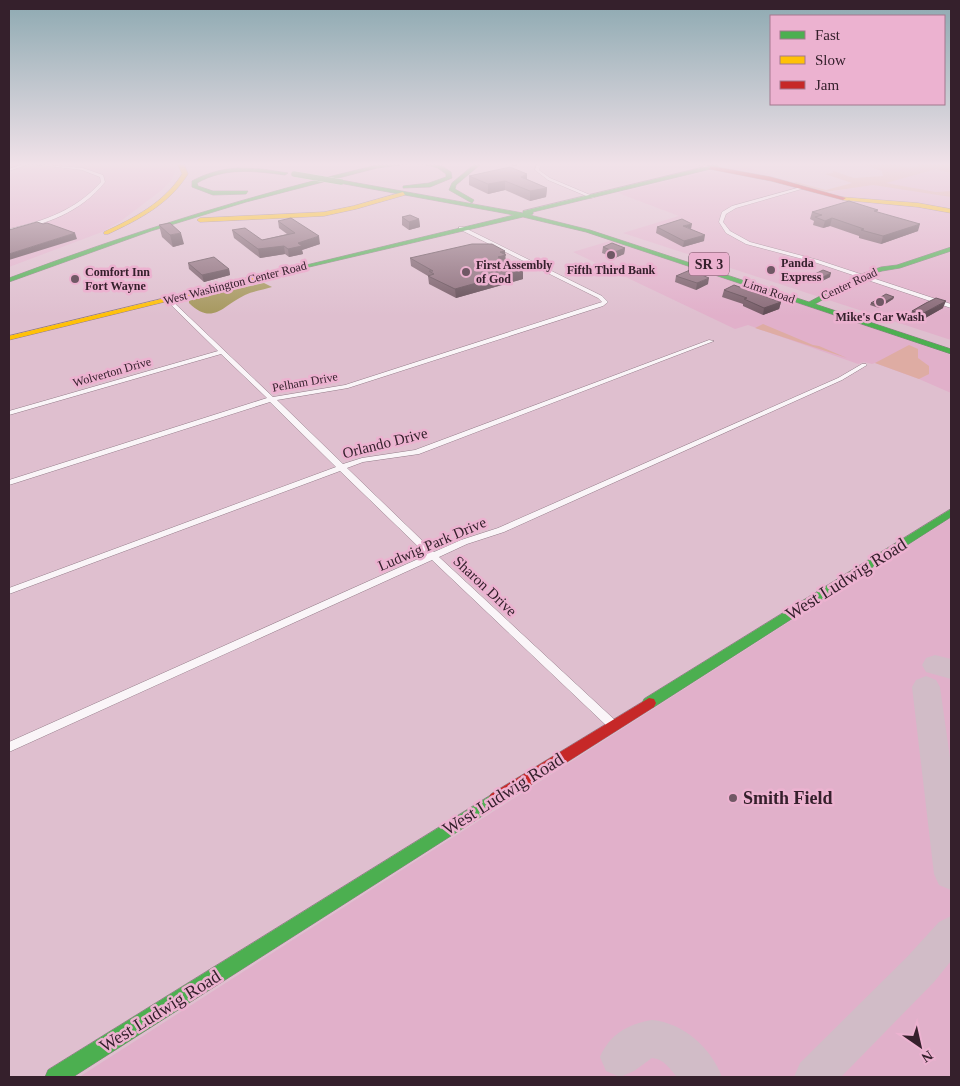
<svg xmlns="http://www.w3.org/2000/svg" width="960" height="1086" viewBox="0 0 960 1086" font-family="Georgia,serif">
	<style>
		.built { fill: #e1b0ca }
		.green { fill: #deaca3 }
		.water { fill: #a6985e }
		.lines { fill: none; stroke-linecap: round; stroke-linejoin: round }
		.taxiway { fill: #d1bcc7; fill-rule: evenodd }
		.street-casing { stroke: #947c89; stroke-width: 1 }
		.fast-casing { stroke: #947c89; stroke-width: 1 }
		.slow-casing { stroke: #947c89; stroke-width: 1 }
		.jam-casing { stroke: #947c89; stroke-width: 1 }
		.street { fill: #faf5f8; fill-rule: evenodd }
		.fast { fill: #4caf50; fill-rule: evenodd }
		.slow { fill: #ffc107; fill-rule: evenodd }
		.jam { fill: #c62828; fill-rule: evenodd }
		.fast-bridge-casing { stroke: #f1e2e9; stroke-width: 6; stroke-linecap: butt }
		.fast-bridge { stroke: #4caf50; stroke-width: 5.5 }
		.wall { fill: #765c67 }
		.shaded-wall { fill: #604b54 }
		.building { fill: #896b78; stroke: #604b54 }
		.poi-dot { fill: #705865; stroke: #ecb2d0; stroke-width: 2 }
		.labels { text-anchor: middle; stroke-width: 5; stroke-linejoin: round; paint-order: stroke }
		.far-poi-label { font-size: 12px; font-weight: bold; fill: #35202c; stroke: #ecb2d0; text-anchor: start }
		.far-street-label { font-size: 12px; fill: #35202c; stroke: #ecb2d0 }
		.shield { fill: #ecb2d0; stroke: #6c4c5d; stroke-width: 1 }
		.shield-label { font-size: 14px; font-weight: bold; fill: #35202c }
		.street-label { font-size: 15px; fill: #35202c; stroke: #ecb2d0 }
		.near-street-label { font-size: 18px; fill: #35202c; stroke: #ecb2d0 }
		.near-poi-label { font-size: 18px; font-weight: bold; fill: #35202c; stroke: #ecb2d0; text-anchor: start }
	</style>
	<rect width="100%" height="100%" fill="#dfbfcf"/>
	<path class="built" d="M 9,164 L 169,164 L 176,169 L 172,179 L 163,189 L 121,221 L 102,232 L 9,267 Z
		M 737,164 L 827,193 L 885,181 L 935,166 L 951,169 L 951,340 L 623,233 L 679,216 L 618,193 Z
		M 613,240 L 951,355 L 951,393 L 919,379 L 875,363 L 872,364 L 864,362 L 858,364 L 748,325 L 735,329 L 573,252 Z
		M 951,518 L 951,1077 L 79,1077 Z"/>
	<path class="green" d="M 862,164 L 893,164 L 910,168 L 923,164 L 951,164 L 951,173 L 936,169 L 886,183 L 936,192 L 951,191 L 951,197 L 873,185 L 825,192 L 793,183 L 796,182 L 826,190 L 852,183 L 825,174 L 833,173 L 833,171 L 854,178 L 883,176 L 882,171 Z
		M 763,324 L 813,345 L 819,346 L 847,358 L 755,328 Z
		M 909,345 L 918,349 L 918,358 L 929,366 L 929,374 L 919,379 L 875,363 Z"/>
	<path class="water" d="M 264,283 L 272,287 C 263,290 254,291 245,295 C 222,306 213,326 189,303 L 189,301 L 198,298 Z"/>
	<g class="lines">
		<path class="taxiway" d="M 935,655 L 951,659 L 951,679 L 926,672 L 922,665 L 926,658 Z
			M 926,676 L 936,680 L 940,687 L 951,765 L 951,890 L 939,885 L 934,874 L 912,687 L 916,680 Z
			M 951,916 L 951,961 L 934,982 L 841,1077 L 794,1077 L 800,1063 L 908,956 L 939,922 Z
			M 652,1020 C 684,1023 711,1048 722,1077 L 677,1077 C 670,1069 664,1059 652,1058 L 634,1071 L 620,1077 L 606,1071 L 600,1057 C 610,1034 628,1024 652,1020 Z"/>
		<g class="street-casing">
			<path id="street" d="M 23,164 L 29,164 L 9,171 L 9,169 Z
				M 31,164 L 83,168 L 103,175 L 105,182 C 81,212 46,225 9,231 L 9,229 C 45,221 76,210 101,182 L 100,177 L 82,170 Z
				M 537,164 L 541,164 L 539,170 L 550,178 L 595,197 L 591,198 L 548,180 L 535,170 Z
				M 697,164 L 703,164 L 713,168 L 710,169 Z
				M 801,187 L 805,188 L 736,208 L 726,214 L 723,222 L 730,231 L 750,242 L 818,260 L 951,304 L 951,308 L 814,262 L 746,244 L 726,233 L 719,222 L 722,212 L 732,206 Z
				M 459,227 L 463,227 L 602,296 L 608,302 L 603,306 L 348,388 L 277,400 L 343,464 L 362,458 L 415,450 L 709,340 L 714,341 L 419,454 L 363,462 L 347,468 L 434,552 L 461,540 L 498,528 L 838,378 L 862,364 L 866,364 L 867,365 L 842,380 L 504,532 L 467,544 L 439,557 L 617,722 L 619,725 L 617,728 L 613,729 L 609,728 L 432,560 L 9,752 L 9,742 L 427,555 L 340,471 L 9,594 L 9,588 L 336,467 L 270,402 L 9,485 L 9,480 L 267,398 L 221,354 L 9,415 L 9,411 L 218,351 L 166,300 L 165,299 L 168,297 L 273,397 L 345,385 L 602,302 L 598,298 L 459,229 Z"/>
		</g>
		<g class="fast-casing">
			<path id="fast" d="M 381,164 L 408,164 L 377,168 L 246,202 L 151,231 L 9,282 L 9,278 C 131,232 254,194 381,164 Z
				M 422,164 L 442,166 L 451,172 L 452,178 L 430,187 L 403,188 L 403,186 L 429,183 L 446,177 L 446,174 L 438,168 Z
				M 475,164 L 481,164 L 456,185 L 455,189 L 474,200 L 472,203 L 449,190 L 452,183 Z
				M 717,164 L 719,167 L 533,212 L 533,214 L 530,215 L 590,230 L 809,302 L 859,275 L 881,267 L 897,265 L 951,247 L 951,251 L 900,268 L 882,271 L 863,277 L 815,304 L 951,349 L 951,354 L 586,232 L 523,217 L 305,268 L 302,266 L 514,215 L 339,183 L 341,180 L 523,213 L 523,211 Z
				M 238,168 L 262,169 L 288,173 L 285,175 C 254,171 225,167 197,183 L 198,186 L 213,191 L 248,191 L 246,194 L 213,195 L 192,187 L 192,181 C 207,173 221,169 238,168 Z
				M 951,509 L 951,517 L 654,707 L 649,708 L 644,707 L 642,703 L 644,699 Z
				M 496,792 L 501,794 L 504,799 L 501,804 L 73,1077 L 45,1077 L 48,1070 Z"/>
		</g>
		<g class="slow-casing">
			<path id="slow" d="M 178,164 L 184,164 L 188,174 C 169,204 140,219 108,234 L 104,234 L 104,232 C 134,218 164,203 182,174 Z
				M 403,192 L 405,195 L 356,209 L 324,216 L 200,222 L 197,220 L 200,218 L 324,212 L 353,206 Z
				M 841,197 L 918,203 L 951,209 L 951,213 L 918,207 L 843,200 Z
				M 305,264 L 308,266 L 307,267 L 9,340 L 9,336 Z"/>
		</g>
		<g class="jam-casing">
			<path id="jam" d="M 711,166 L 771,177 L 846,198 L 843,200 L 771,181 L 709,169 Z
				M 649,698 L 654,699 L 656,703 L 654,707 L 501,804 L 496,806 L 491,804 L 488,799 L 491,794 Z"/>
		</g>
		<use href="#street" class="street"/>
		<use href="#fast" class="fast"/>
		<use href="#slow" class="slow"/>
		<use href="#jam" class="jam"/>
		<g class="fast-bridge-casing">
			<path id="fast-bridge" d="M 294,174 L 341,182"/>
		</g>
		<use href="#fast-bridge" class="fast-bridge"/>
	</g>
	<path class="wall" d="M 503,164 L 518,164 L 516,166 Z
		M 527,174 L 527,179 L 547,188 L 546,197 L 530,201 L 505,190 L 488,194 L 469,185 L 469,176 Z
		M 878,210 L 877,212 L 918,231 L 881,244 L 859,238 L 859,236 L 830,226 L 823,228 L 813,225 L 814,221 L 810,219 L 812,212 Z
		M 402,217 L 419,219 L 420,227 L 409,230 L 402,225 Z
		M 278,221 L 320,244 L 302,250 L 303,254 L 289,257 L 285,254 L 260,258 L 234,238 L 232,230 L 262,240 L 287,234 L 279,228 Z
		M 159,225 L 184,244 L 173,247 L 162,237 Z
		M 657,227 L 691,229 L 704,241 L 683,247 L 656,233 Z
		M 603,247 L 625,248 L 624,254 L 615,258 L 602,253 Z
		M 505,251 L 506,261 L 523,270 L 523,279 L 456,298 L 429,284 L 428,276 L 411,266 L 410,258 Z
		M 188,263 L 229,269 L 230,275 L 204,282 L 189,269 Z
		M 813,275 L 830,277 L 822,281 L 812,279 Z
		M 676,276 L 708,284 L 696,290 L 675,282 Z
		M 724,290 L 781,302 L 779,309 L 763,315 L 743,306 L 743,304 L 722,297 Z
		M 894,297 L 893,299 L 879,308 L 870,305 L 871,303 Z
		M 943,308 L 920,321 L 910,317 L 912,311 Z"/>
	<path class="shaded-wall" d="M 527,174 L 527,183 L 521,177 Z
		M 505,181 L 505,190 L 488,194 L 488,184 Z
		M 547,188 L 546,197 L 530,201 L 530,191 Z
		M 832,218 L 830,226 L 823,228 L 825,221 Z
		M 419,219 L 420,227 L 409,230 L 409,222 Z
		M 692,224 L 691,229 L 683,226 Z
		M 920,224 L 918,231 L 881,244 L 883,236 Z
		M 75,233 L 77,239 L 9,260 L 9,254 Z
		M 181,233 L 184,244 L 173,247 L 170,235 Z
		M 705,235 L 704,241 L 683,247 L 684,241 Z
		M 319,236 L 320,244 L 302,250 L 303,254 L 289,257 L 288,249 L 298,243 Z
		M 284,246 L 285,254 L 260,258 L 258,249 Z
		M 625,248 L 624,254 L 615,258 L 615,252 Z
		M 505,251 L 505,264 L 498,266 L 500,252 Z
		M 229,269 L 230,275 L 204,282 L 202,275 Z
		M 523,270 L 523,279 L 456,298 L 455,289 Z
		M 831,273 L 830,277 L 822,281 L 823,277 Z
		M 709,278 L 708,284 L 696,290 L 697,283 Z
		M 894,297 L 893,299 L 879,308 L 879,305 Z
		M 946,301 L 943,308 L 920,321 L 922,314 Z
		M 781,302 L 779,309 L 763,315 L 764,308 Z"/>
	<path class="building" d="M 510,167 L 527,174 L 521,177 L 547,188 L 530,191 L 505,181 L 488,184 L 469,176 Z
		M 849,201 L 878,210 L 874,211 L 920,224 L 883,236 L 861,230 L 864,229 L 832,218 L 825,221 L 815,217 L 822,215 L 812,212 Z
		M 410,215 L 419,219 L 409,222 L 402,217 Z
		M 291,218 L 319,236 L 298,243 L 302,246 L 288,249 L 284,246 L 258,249 L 232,230 L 245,228 L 262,240 L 295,233 L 278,221 Z
		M 682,219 L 692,224 L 683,226 L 705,235 L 684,241 L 657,227 Z
		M 37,222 L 43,224 L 47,223 L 75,233 L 9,254 L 9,230 Z
		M 170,223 L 181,233 L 170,235 L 159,225 Z
		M 612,243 L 625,248 L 615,252 L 603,247 Z
		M 472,244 L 492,244 L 505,251 L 500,252 L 506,255 L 498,257 L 523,270 L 455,289 L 428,276 L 434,274 L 429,271 L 433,271 L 410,258 Z
		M 214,257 L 229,269 L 202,275 L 188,263 Z
		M 690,270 L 709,278 L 697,283 L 676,276 Z
		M 823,270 L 831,273 L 823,277 L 813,275 Z
		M 734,285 L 781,302 L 764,308 L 744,299 L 747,298 L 724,290 Z
		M 886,294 L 894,297 L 879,305 L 871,303 Z
		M 936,298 L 946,301 L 922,314 L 912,311 L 926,303 Z"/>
	<linearGradient id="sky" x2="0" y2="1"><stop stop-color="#8da9b1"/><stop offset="0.52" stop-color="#f1e2e9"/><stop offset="1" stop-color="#f1e2e9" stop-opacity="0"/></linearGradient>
	<rect width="960" height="316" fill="url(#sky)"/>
	<g class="poi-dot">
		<circle cx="611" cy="255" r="5"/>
		<circle cx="771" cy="270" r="5"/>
		<circle cx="466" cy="272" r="5"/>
		<circle cx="75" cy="279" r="5"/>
		<circle cx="880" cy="302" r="5"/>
		<circle cx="733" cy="798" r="5"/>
	</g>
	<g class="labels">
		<g class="far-poi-label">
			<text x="781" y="267">Panda<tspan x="781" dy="14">Express</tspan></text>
			<text x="476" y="269">First Assembly<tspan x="476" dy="14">of God</tspan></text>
			<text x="611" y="274" text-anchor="middle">Fifth Third Bank</text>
			<text x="85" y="276">Comfort Inn<tspan x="85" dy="14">Fort Wayne</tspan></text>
			<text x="880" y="321" text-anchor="middle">Mike's Car Wash</text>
		</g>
		<g class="far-street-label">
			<text transform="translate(235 283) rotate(-14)" y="4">West Washington Center Road</text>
			<text transform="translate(849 284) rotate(-25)" y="4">Center Road</text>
			<text transform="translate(769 291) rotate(19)" y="4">Lima Road</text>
			<text transform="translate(112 372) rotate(-16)" y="4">Wolverton Drive</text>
			<text transform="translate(305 382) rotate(-10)" y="4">Pelham Drive</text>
		</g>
		<rect class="shield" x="689" y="252.5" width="40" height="23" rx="4"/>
		<g class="shield-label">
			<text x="709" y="269">SR 3</text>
		</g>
		<g class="street-label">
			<text transform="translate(385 443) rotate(-14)" y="5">Orlando Drive</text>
			<text transform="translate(432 544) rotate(-23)" y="5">Ludwig Park Drive</text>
			<text transform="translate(485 586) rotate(43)" y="5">Sharon Drive</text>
		</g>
		<g class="near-street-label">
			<text transform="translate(846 579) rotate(-32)" y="6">West Ludwig Road</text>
			<text transform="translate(503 794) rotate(-32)" y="6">West Ludwig Road</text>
			<text transform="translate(160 1011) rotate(-32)" y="6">West Ludwig Road</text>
		</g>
		<g class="near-poi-label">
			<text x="743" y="804">Smith Field</text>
		</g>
	</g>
	<rect width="960" height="1086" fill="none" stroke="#35202c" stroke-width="20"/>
	<rect x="770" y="15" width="175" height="90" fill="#ecb2d0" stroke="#a3788e"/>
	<rect x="780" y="31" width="25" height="8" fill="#4caf50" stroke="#a3788e"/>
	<text x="815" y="40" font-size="15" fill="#35202c">Fast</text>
	<rect x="780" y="56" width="25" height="8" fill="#ffc107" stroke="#a3788e"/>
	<text x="815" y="65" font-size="15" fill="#35202c">Slow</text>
	<rect x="780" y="81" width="25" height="8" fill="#c62828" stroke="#a3788e"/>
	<text x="815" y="90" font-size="15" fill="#35202c">Jam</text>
	<g transform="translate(920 1046) rotate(146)" stroke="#ecb2d0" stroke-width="4" paint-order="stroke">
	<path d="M0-4L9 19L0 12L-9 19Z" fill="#35202c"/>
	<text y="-8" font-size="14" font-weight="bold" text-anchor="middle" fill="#35202c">N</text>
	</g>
</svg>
